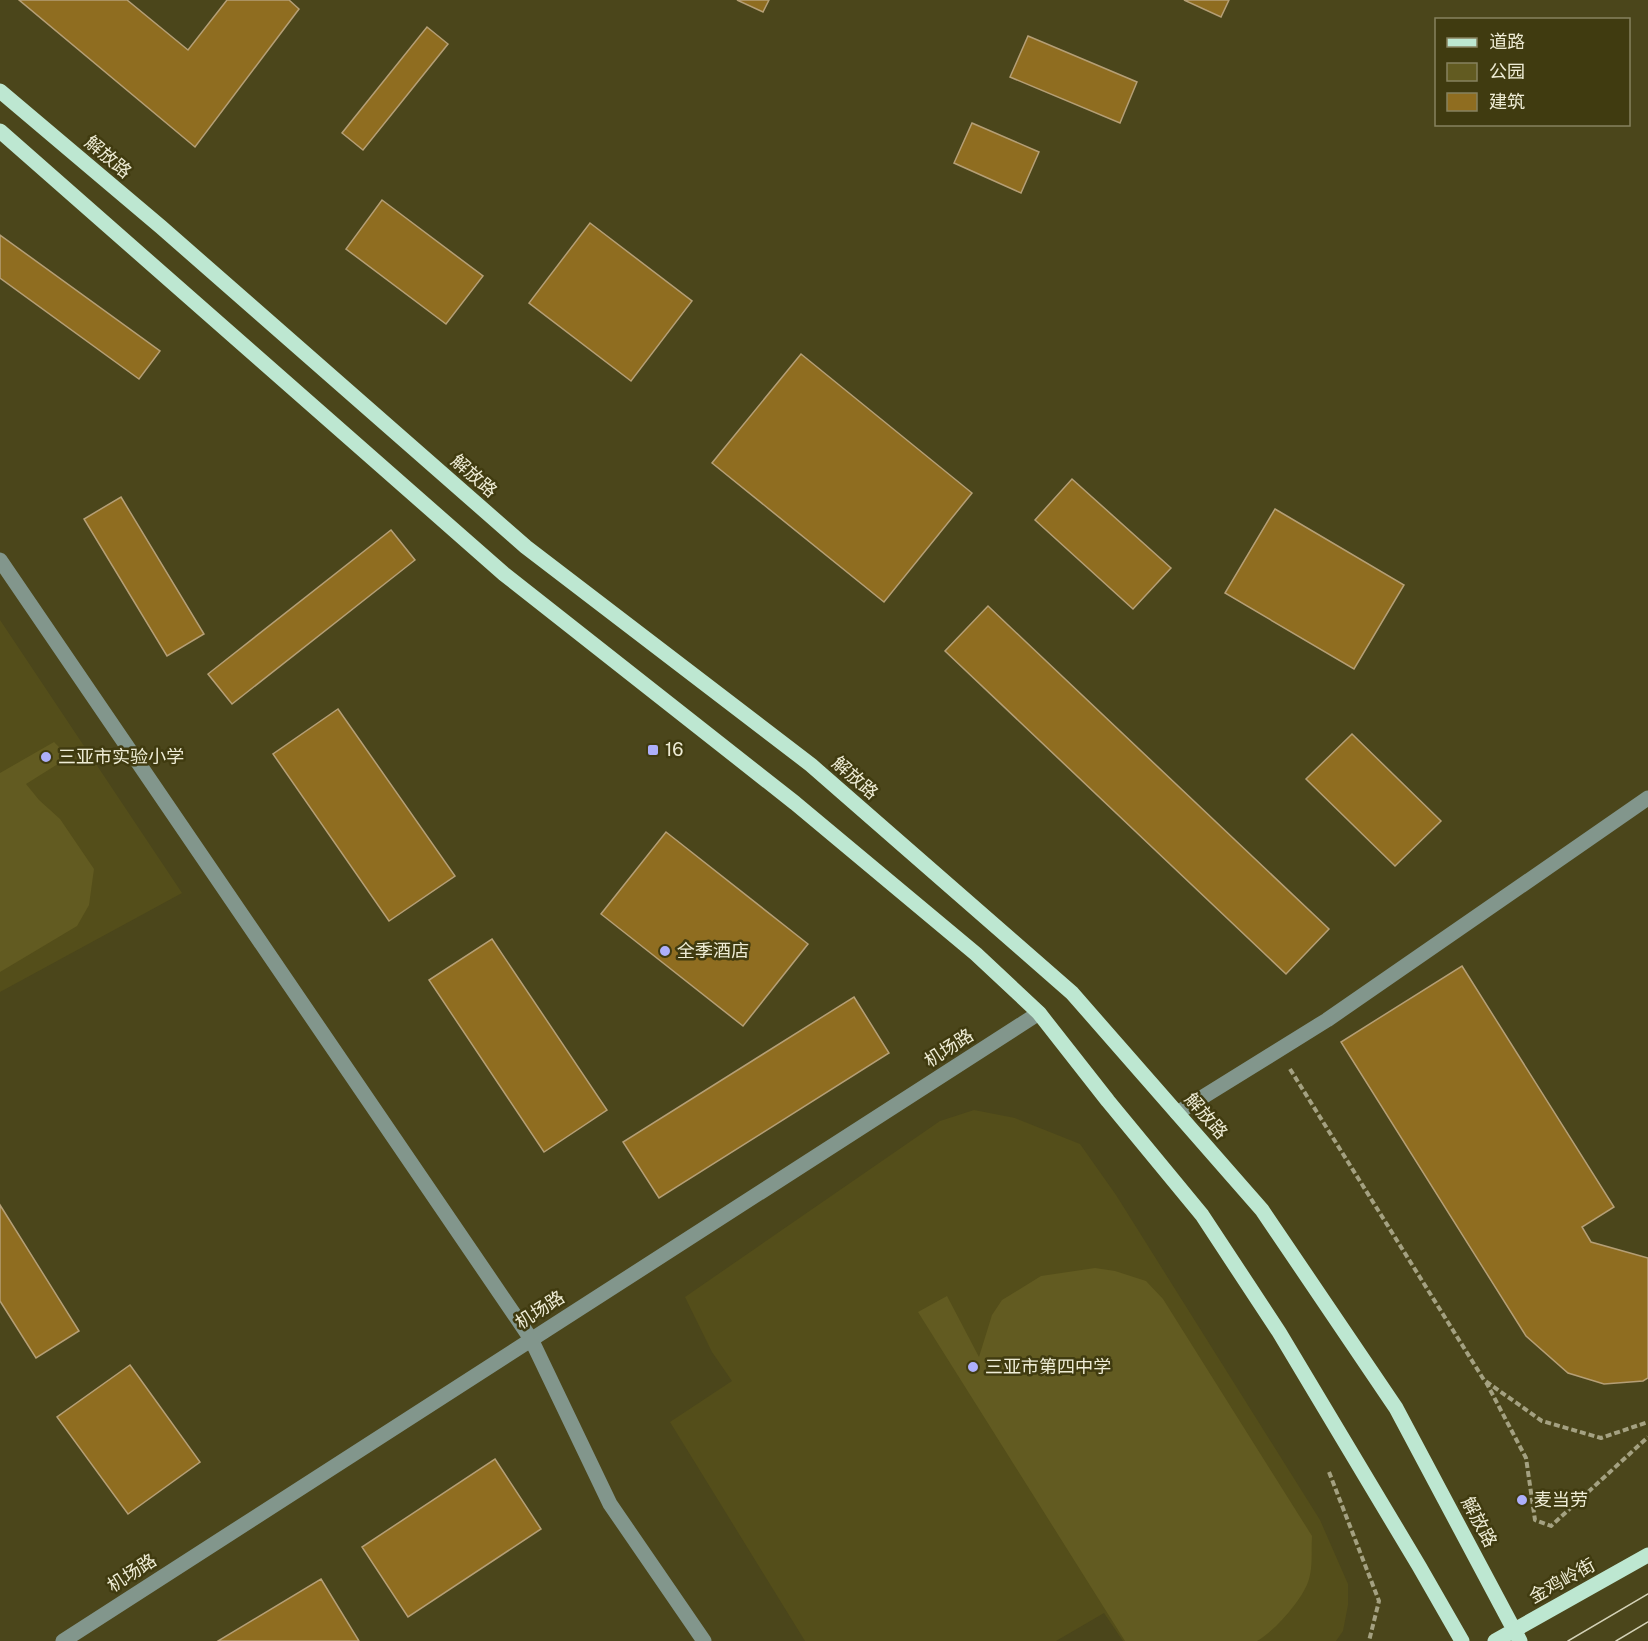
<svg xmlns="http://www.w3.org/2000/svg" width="1648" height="1641" viewBox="0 0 1648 1641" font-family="'Public Sans','Noto Sans SC',sans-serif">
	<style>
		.built { fill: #544e1a }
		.green { fill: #625b21 }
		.building { fill: #8f6d20; stroke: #b59f76; stroke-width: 1.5 }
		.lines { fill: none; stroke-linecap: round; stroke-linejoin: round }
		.path { stroke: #a4a181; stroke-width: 4; stroke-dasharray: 6 3; stroke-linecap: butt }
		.minor { stroke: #82968c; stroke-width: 15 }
		.major { stroke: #bde7d1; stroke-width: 15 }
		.tram { stroke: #d4d2b7; stroke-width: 1.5 }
		.poi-dot { fill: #adaffb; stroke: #403b10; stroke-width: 2 }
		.labels { text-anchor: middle; stroke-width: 5; stroke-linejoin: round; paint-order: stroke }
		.street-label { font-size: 18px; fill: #eeecd5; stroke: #403b10 }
		.poi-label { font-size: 18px; fill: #eeecd5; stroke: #403b10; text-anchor: start }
	</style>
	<rect width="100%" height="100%" fill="#4b461b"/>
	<path class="built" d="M 0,620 L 182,893 L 0,992 Z
		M 974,1110 L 1015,1118 L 1080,1144 L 1116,1195 L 1320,1520 L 1348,1584 L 1348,1605 L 1343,1631 L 1336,1641 L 1123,1641 L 1104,1613 L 1056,1641 L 805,1641 L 670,1422 L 732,1381 L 712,1352 L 685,1297 L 940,1121 Z"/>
	<path class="green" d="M 54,742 L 69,757 L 26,784 L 39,800 L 60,819 L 94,869 L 89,905 L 77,926 L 0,972 L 0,773 Z
		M 1095,1268 L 1115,1271 L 1146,1281 L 1163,1299 L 1312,1536 C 1311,1550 1313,1566 1309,1579 C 1304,1598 1274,1632 1257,1641 L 1125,1641 L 918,1312 L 947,1296 L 979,1357 L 992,1315 L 1002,1300 L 1041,1276 Z"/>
	<path class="building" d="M 19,0 L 127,0 L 188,50 L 227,0 L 289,0 L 299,9 L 195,147 Z
		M 737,0 L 769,0 L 763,12 Z
		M 1184,0 L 1229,0 L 1221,17 Z
		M 427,27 L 448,44 L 363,150 L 342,133 Z
		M 1028,36 L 1137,82 L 1120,123 L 1010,77 Z
		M 972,123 L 1039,152 L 1021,193 L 954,163 Z
		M 382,200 L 483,276 L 446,324 L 346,249 Z
		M 590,223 L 692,301 L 631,381 L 529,303 Z
		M 0,235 L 160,351 L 139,379 L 0,278 Z
		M 801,354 L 972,493 L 884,602 L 712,463 Z
		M 1072,479 L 1171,568 L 1133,609 L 1035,520 Z
		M 121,497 L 204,634 L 167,656 L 84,519 Z
		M 1275,509 L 1404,585 L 1354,669 L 1225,593 Z
		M 391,530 L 415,560 L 232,704 L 208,674 Z
		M 988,606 L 1329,929 L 1286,974 L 945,651 Z
		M 338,709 L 455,876 L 389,921 L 273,754 Z
		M 1352,734 L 1441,821 L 1395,866 L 1306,779 Z
		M 666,832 L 808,944 L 743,1026 L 601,914 Z
		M 492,939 L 607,1110 L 544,1152 L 429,980 Z
		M 1462,966 L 1614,1207 L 1582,1227 L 1591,1242 L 1648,1258 L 1648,1378 L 1643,1381 L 1604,1384 L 1568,1373 L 1526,1336 L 1341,1042 Z
		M 854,997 L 889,1053 L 659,1198 L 623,1142 Z
		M 0,1205 L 79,1331 L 36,1358 L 0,1301 Z
		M 130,1365 L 200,1462 L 128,1514 L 57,1417 Z
		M 495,1459 L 541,1529 L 408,1617 L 362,1547 Z
		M 321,1579 L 359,1641 L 218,1641 Z"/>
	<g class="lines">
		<path class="path" d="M 1290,1069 L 1484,1380 L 1542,1421 L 1601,1438 L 1648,1422
			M 1486,1382 L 1526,1458 L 1535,1520 L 1551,1526 L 1648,1437
			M 1329,1472 L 1379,1601 L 1369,1641"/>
		<path class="minor" d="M 0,560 L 531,1339 L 610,1504 L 704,1641
			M 1177,1113 L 1327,1020 L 1648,798
			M 63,1641 L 1039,1013"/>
		<path class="major" d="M 0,91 L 161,227 L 526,547 L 811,765 L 1072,993 L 1262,1210 L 1396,1408 L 1520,1641
			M 0,131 L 504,574 L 795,803 L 976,954 L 1039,1013 L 1108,1101 L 1202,1215 L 1279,1332 L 1419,1566 L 1462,1641
			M 1495,1641 L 1648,1555"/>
		<path class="tram" d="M 1568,1641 L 1648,1594
			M 1616,1641 L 1648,1622"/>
	</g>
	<g class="poi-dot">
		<rect x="647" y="744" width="12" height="12" rx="3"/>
		<circle cx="46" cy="757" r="6"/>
		<circle cx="665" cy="951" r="6"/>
		<circle cx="973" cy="1367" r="6"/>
		<circle cx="1522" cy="1500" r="6"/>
	</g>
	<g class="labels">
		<g class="street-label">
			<text transform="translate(108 157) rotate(40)" y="6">解放路</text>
			<text transform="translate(474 476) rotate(41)" y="6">解放路</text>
			<text transform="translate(855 778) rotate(41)" y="6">解放路</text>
			<text transform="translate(949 1048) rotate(-33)" y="6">机场路</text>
			<text transform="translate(1206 1116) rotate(49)" y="6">解放路</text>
			<text transform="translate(540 1310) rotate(-33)" y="6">机场路</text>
			<text transform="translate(1479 1522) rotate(62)" y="6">解放路</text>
			<text transform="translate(132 1573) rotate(-33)" y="6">机场路</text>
			<text transform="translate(1562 1581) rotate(-29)" y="6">金鸡岭街</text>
		</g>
		<g class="poi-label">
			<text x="665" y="756">16</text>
			<text x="58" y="763">三亚市实验小学</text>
			<text x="677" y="957">全季酒店</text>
			<text x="985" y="1373">三亚市第四中学</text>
			<text x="1534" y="1506">麦当劳</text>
		</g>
	</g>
	<rect x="1435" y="18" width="195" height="108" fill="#403b10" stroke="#86825f" stroke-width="1.5"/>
	<rect x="1447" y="38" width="30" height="9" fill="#bde7d1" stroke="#86825f" stroke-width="1.5"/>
	<text x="1489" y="48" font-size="18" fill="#eeecd5">道路</text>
	<rect x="1447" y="63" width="30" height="18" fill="#625b21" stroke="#86825f" stroke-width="1.5"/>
	<text x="1489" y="78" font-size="18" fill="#eeecd5">公园</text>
	<rect x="1447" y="93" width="30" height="18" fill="#8f6d20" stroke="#86825f" stroke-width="1.5"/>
	<text x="1489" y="108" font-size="18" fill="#eeecd5">建筑</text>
</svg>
